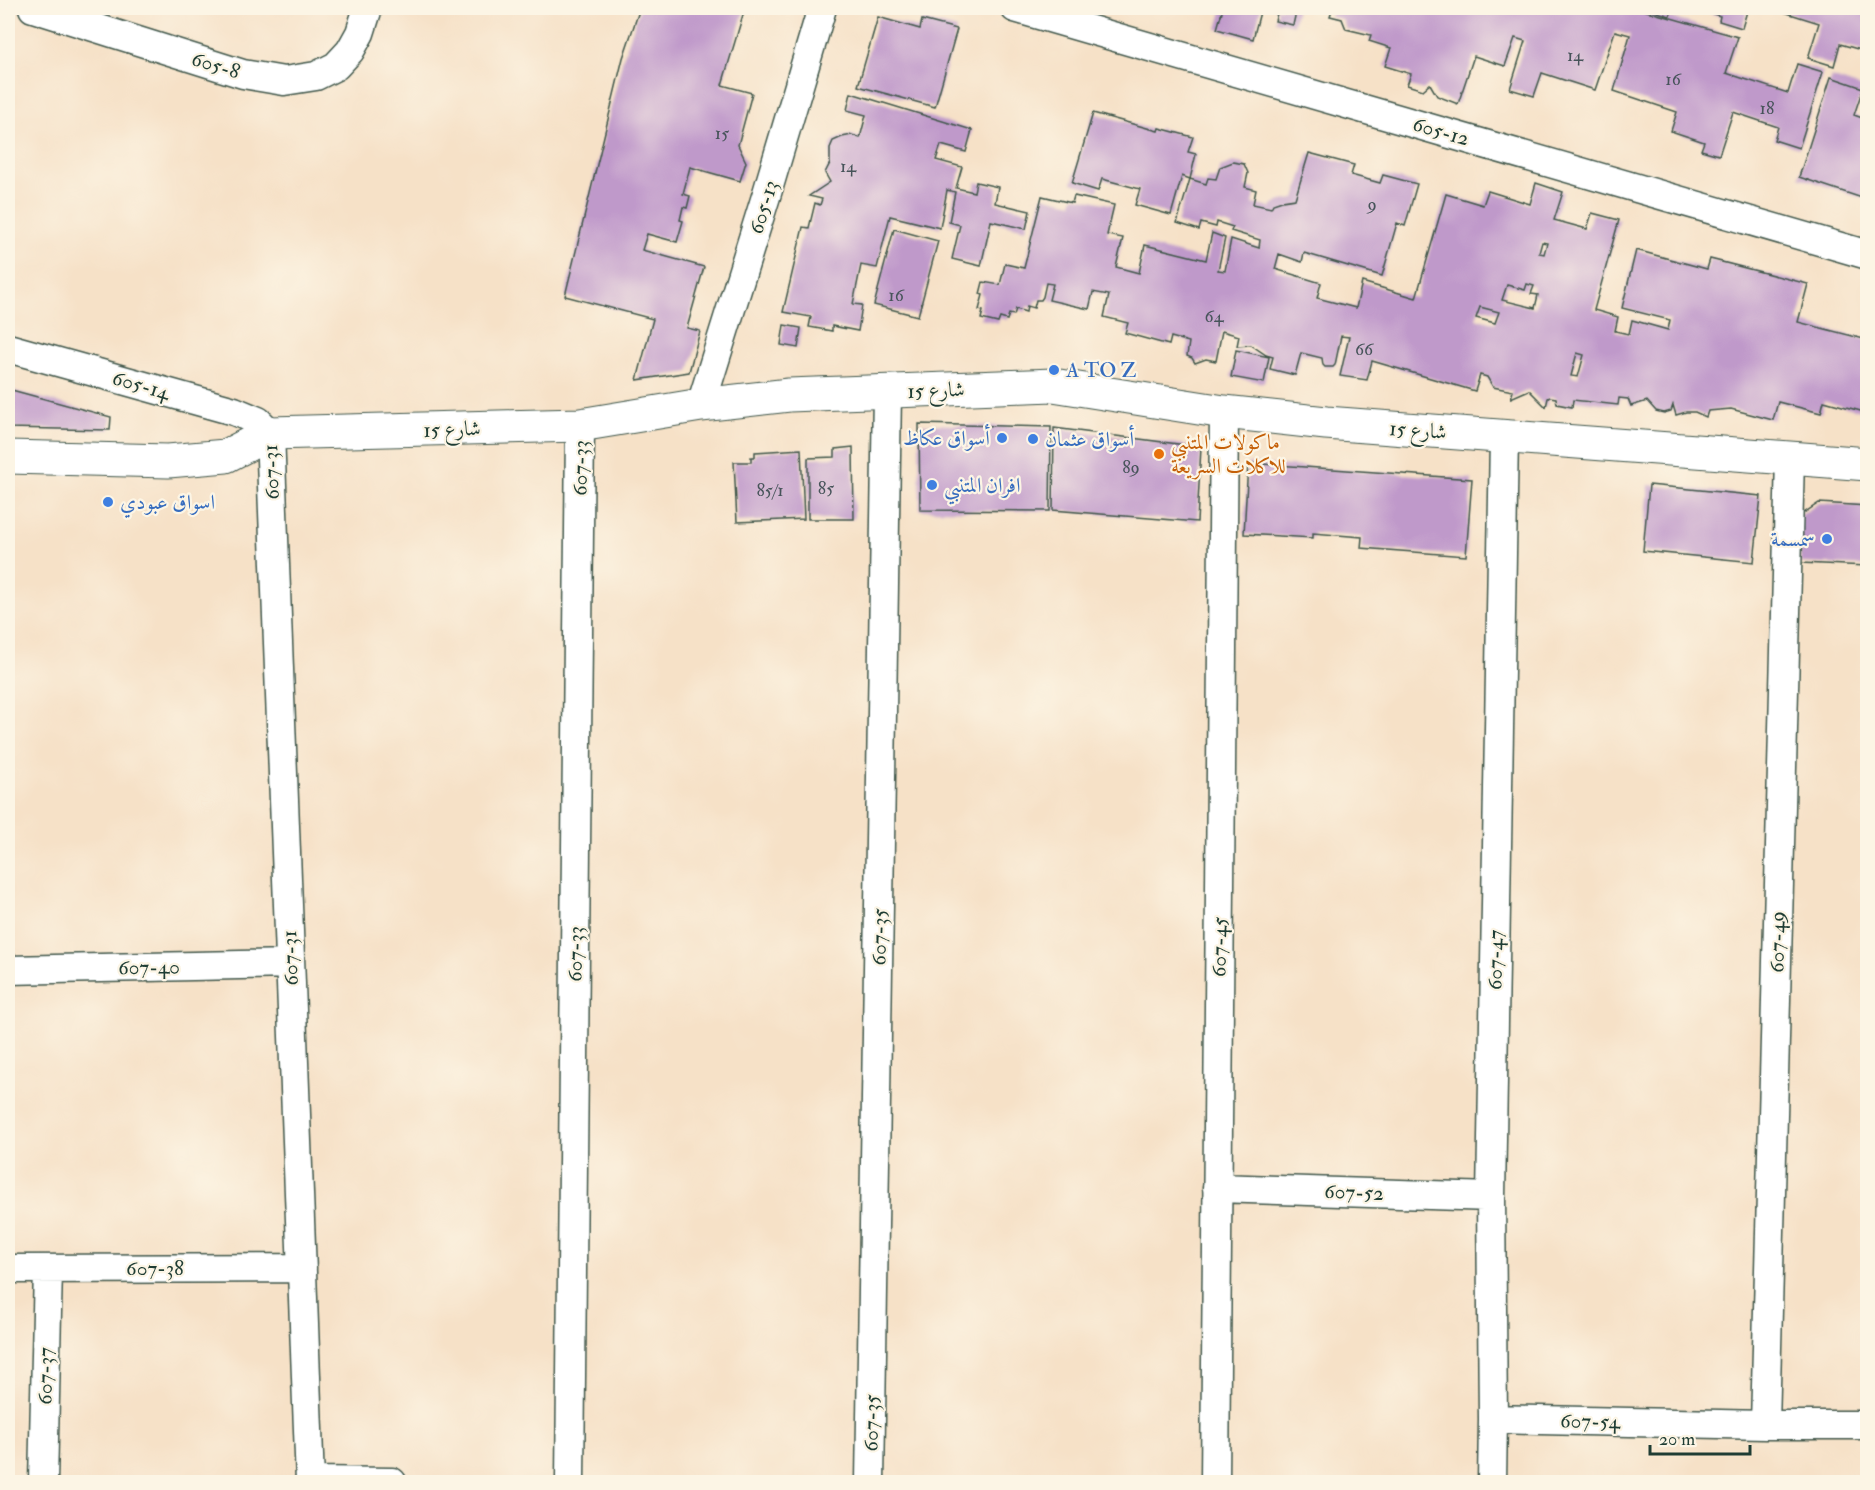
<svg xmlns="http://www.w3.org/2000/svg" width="1875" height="1490" viewBox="0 0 1875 1490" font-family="'IM FELL Double Pica',Amiri,serif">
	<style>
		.building { fill: #bf99ca; fill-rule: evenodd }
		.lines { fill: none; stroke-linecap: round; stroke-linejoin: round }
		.minor-casing { stroke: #3f564a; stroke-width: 31 }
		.tertiary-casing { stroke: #3f564a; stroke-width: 35 }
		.minor { stroke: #fff; stroke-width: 28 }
		.tertiary { stroke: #fff; stroke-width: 33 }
		.shop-dot { fill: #3f7fe0; stroke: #fcf5e5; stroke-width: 2 }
		.food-dot { fill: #e8710a; stroke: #fcf5e5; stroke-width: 2 }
		.labels { text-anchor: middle; stroke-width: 4.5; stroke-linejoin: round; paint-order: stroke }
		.number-label { font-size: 18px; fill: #47545a }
		.street-label { font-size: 21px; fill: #1f3d34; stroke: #fcf5e5 }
		.shop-label { font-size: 21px; fill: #366cbe; stroke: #fcf5e5; text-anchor: start }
		.food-label { font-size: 21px; fill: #c56008; stroke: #fcf5e5; text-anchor: start }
	</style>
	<rect width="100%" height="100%" fill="#fcf5e5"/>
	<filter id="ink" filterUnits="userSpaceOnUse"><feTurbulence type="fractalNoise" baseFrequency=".0167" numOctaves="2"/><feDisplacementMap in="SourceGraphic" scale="12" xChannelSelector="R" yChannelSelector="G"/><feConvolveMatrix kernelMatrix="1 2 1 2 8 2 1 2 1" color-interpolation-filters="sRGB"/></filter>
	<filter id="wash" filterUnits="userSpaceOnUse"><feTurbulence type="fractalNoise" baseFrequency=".008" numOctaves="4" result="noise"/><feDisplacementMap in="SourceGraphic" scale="24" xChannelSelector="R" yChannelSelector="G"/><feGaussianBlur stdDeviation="1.35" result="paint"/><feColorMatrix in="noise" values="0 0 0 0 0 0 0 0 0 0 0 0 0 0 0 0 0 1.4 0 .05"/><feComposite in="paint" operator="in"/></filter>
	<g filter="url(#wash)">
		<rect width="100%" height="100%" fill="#f6e1c7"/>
		<g id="blocks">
			<path class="building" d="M 640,8 L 745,8 L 722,85 L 752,93 L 738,145 L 746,162 L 740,181 L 690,167 L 683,194 L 690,196 L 687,208 L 683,207 L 680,220 L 683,221 L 677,242 L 647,234 L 642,250 L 704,267 L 687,328 L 700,331 L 689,372 L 637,380 L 653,319 L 565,296 L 623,58 Z
				M 1223,8 L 1261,8 L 1253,39 L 1217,29 Z
				M 1273,8 L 1297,8 L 1293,25 L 1275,21 L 1278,10 Z
				M 1327,8 L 1636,8 L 1738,37 L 1726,73 L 1788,93 L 1797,64 L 1823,72 L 1799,148 L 1774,140 L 1778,127 L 1733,112 L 1719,155 L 1701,150 L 1704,142 L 1671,131 L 1677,112 L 1614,91 L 1630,35 L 1615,31 L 1595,90 L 1542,73 L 1534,96 L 1510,89 L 1525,41 L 1515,38 L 1505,66 L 1474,56 L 1458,104 L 1437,96 L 1430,84 L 1423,90 L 1407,85 L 1411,74 L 1385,66 L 1391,48 L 1369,41 L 1371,35 L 1346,29 L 1342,19 L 1330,16 L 1332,10 Z
				M 1645,8 L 1673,8 L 1670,16 Z
				M 1694,8 L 1748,8 L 1742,28 L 1719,21 L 1720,16 Z
				M 1771,8 L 1868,8 L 1868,52 L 1840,44 L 1834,66 L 1808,58 L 1819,23 Z
				M 878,17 L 920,29 L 922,20 L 957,29 L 935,107 L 858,86 Z
				M 1831,77 L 1863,88 L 1854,115 L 1868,120 L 1868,200 L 1799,177 Z
				M 851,93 L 972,130 L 966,152 L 941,145 L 936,160 L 962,167 L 956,188 L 974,192 L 976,182 L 998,187 L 995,203 L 1030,211 L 1026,229 L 991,221 L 981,266 L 952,259 L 960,225 L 949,222 L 955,192 L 947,190 L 940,228 L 890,216 L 877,268 L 861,265 L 853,304 L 862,305 L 858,331 L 832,326 L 832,331 L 809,327 L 811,317 L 783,312 L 803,227 L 809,228 L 815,203 L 820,205 L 822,199 L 809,196 L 830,182 L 825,173 L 830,163 L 830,148 L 833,141 L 842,137 L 852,135 L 860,138 L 866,115 L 847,110 Z
				M 1093,113 L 1158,131 L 1159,128 L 1193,137 L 1188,152 L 1196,154 L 1190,179 L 1206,184 L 1208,178 L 1216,179 L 1220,167 L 1233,162 L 1244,164 L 1248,173 L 1245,187 L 1256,190 L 1253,204 L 1271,208 L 1273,204 L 1282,201 L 1295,199 L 1309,153 L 1354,165 L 1351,175 L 1380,183 L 1383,175 L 1417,184 L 1405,226 L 1397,223 L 1382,276 L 1304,253 L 1302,262 L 1279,254 L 1275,269 L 1321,283 L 1317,298 L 1356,308 L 1362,282 L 1416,298 L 1446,194 L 1483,205 L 1488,191 L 1530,204 L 1536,183 L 1563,192 L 1554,220 L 1587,229 L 1592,213 L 1619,220 L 1594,310 L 1618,317 L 1615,331 L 1629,334 L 1632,320 L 1668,330 L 1670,320 L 1622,308 L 1636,250 L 1707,269 L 1710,259 L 1808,284 L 1798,322 L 1868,340 L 1868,413 L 1824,401 L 1821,413 L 1778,402 L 1773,420 L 1731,409 L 1708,411 L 1706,417 L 1695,412 L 1686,412 L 1676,415 L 1673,405 L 1671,411 L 1664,413 L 1656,411 L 1647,401 L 1631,406 L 1628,399 L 1619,398 L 1618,405 L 1573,400 L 1572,407 L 1557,404 L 1556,398 L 1550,397 L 1548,398 L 1546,407 L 1529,390 L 1511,398 L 1513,391 L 1493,387 L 1487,377 L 1480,375 L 1475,391 L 1372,361 L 1367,380 L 1340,376 L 1349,337 L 1341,336 L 1335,365 L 1333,367 L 1325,367 L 1323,365 L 1322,358 L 1301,353 L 1295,375 L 1270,369 L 1273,357 L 1266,355 L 1251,345 L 1237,346 L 1239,336 L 1222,331 L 1216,361 L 1206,359 L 1195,363 L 1192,358 L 1187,356 L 1189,342 L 1171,337 L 1169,345 L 1125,333 L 1128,323 L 1104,317 L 1109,295 L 1093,292 L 1089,309 L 1049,300 L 1053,284 L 1046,283 L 1043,297 L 1041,300 L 1036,300 L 1034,308 L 1027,306 L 1026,312 L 1016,309 L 1014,315 L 1009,314 L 1007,320 L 1000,318 L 998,323 L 981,319 L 983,311 L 979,310 L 983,295 L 980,294 L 983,282 L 1000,285 L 1005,264 L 1024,268 L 1042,196 L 1072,203 L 1074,196 L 1114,205 L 1107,235 L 1123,238 L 1116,267 L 1139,273 L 1145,245 L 1206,260 L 1212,233 L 1225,238 L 1218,270 L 1225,271 L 1231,239 L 1259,248 L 1260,240 L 1231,231 L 1233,227 L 1217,222 L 1216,227 L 1201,223 L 1199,230 L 1177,223 L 1190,179 L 1182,176 L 1171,215 L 1135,205 L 1140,189 L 1102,179 L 1098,191 L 1072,183 ZM 1542,242 L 1547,243 L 1544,254 L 1539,253 ZM 1527,284 L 1534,286 L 1531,294 L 1538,295 L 1535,308 L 1502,300 L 1507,285 L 1525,290 ZM 1480,307 L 1499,312 L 1495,323 L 1476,318 ZM 1577,353 L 1584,355 L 1578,377 L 1571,376 Z
				M 894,229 L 938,241 L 918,316 L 874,305 Z
				M 784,325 L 801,328 L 798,348 L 781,345 Z
				M 1236,350 L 1269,357 L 1264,383 L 1231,377 Z
				M 8,389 L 111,417 L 110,430 L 8,428 Z
				M 919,424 L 1051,427 L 1050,511 L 920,510 Z
				M 1054,428 L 1201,447 L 1197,522 L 1053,510 Z
				M 853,447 L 854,519 L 808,519 L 808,458 L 835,457 L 835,449 Z
				M 801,449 L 804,519 L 737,522 L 734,462 L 751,462 L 751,457 L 755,457 L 755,452 Z
				M 1248,463 L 1472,479 L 1466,556 L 1361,548 L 1362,537 L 1313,533 L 1313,538 L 1244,534 Z
				M 1649,485 L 1761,496 L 1754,562 L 1643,551 Z
				M 1819,503 L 1868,506 L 1868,566 L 1800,563 L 1801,515 Z"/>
		</g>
	</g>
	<g filter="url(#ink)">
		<use href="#blocks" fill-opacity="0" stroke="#3f564a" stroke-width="1.5"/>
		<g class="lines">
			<g class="minor-casing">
				<path id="minor" d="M 33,8 L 243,74 L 284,81 L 316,76 L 336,66 L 350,51 L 360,33 L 368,8
					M 1015,8 L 1868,255
					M 8,348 L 234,411 L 258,421 L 270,433 L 310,1482
					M 701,405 L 767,193 L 822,8
					M 8,970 L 290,964
					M 1217,1188 L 1491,1197
					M 8,1269 L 302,1268
					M 1493,1419 L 1765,1425 L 1868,1425
					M 1765,1425 L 1790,458
					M 310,1481 L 392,1482
					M 43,1482 L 48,1269
					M 570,1482 L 580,425
					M 870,1482 L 887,392
					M 1215,1482 L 1224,412
					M 1492,1482 L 1493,1419 L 1491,1197 L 1504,437"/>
			</g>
			<g class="tertiary-casing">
				<path id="tertiary" d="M 8,457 L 168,461 L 226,456 L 270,433 L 580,425 L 701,405 L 789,395 L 1053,385 L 1224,412 L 1326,423 L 1868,464"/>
			</g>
			<use href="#minor" class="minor"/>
			<use href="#tertiary" class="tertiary"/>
		</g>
	</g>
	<g class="shop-dot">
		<circle cx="1054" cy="370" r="6"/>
		<circle cx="1002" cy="438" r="6"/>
		<circle cx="1033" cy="439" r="6"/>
		<circle cx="932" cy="485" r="6"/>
		<circle cx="108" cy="502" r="6"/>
		<circle cx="1827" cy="539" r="6"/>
	</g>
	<circle class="food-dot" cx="1159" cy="454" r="6"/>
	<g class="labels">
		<g class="number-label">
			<text x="1575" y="61">14</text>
			<text x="1673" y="85">16</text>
			<text x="1767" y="114">18</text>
			<text x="722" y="139">15</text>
			<text x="848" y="172">14</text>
			<text x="1372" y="210">9</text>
			<text x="896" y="301">16</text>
			<text x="1214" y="322">64</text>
			<text x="1364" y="355">66</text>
			<text x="1131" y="473">89</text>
			<text x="826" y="494">85</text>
			<text x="770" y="496">85/1</text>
		</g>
		<g class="street-label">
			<text transform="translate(216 65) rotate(17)" y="7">605-8</text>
			<text transform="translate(1441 131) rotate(16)" y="7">605-12</text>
			<text transform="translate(763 207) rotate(-73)" y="7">605-13</text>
			<text transform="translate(141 385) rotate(16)" y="7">605-14</text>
			<text transform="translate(936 390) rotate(-2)" y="7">شارع 15</text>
			<text transform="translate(452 429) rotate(-2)" y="7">شارع 15</text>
			<text transform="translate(1418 430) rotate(4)" y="7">شارع 15</text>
			<text transform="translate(580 468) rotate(-89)" y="7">607-33</text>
			<text transform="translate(271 472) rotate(-92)" y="7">607-31</text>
			<text transform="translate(879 937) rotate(-89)" y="7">607-35</text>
			<text transform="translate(1777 942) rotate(-89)" y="7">607-49</text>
			<text transform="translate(1219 947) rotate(-89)" y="7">607-45</text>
			<text transform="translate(575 954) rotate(-89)" y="7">607-33</text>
			<text transform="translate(290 958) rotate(-92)" y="7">607-31</text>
			<text transform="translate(1495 960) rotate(-89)" y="7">607-47</text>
			<text transform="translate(149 967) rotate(-1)" y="7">607-40</text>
			<text transform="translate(1354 1192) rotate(2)" y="7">607-52</text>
			<text x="155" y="1275">607-38</text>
			<text transform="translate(45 1376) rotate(-89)" y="7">607-37</text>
			<text transform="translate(1590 1421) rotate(1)" y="7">607-54</text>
			<text transform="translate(871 1423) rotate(-89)" y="7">607-35</text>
		</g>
		<g class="shop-label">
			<text x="1066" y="377">A TO Z</text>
			<text x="990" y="445" text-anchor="end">أسواق عكاظ</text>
			<text x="1045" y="446">أسواق عثمان</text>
			<text x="944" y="492">افران المتنبي</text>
			<text x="120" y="509">اسواق عبودي</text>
			<text x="1815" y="546" text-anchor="end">سمسمة</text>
		</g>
		<g class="food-label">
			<text x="1171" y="449">ماكولات المتنبي<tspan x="1171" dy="24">للاكلات السريعة</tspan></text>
		</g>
	</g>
	<rect width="1875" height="1490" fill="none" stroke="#fcf5e5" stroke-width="30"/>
	<path d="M1650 1445v9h100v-9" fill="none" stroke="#1f3d34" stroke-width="3"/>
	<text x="1659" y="1445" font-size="18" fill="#1f3d34" stroke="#fcf5e5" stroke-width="4.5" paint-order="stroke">20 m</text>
</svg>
